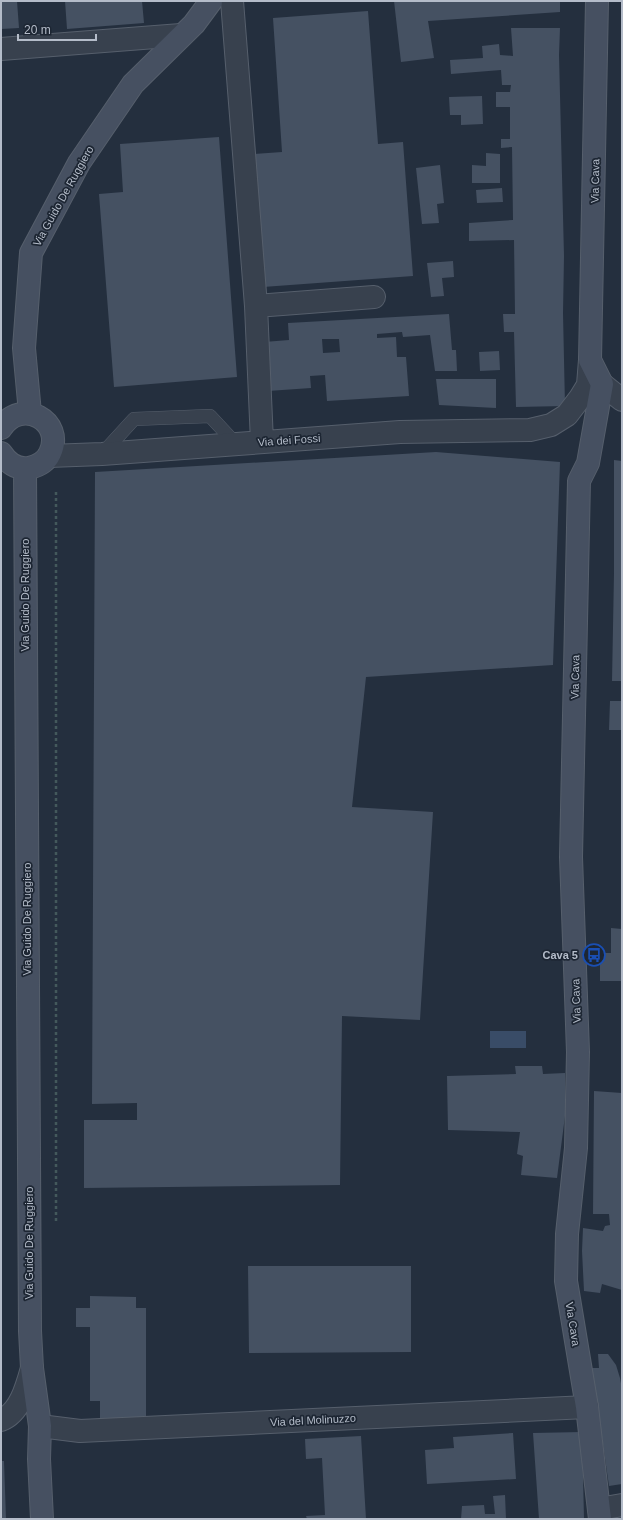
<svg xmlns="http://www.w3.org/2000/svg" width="623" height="1520" viewBox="0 0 623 1520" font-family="Arial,sans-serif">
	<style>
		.water { fill: #394c67 }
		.building { fill: #455162; fill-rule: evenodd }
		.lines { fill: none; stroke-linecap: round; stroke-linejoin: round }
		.lane-casing { stroke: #565f6c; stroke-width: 14 }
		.street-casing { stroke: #565f6c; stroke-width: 24 }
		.secondary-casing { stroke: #565f6c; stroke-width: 24 }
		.path { stroke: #44595c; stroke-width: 2.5; stroke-dasharray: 3 3; stroke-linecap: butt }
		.lane { stroke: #38414e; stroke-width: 13 }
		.street { stroke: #38414e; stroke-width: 22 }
		.secondary { stroke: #465061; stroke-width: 22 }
		.labels { text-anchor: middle; stroke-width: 3.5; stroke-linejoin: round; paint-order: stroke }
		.street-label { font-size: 11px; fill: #b4bcc9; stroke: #1d2633 }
		.poi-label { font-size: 11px; font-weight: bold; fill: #b4bcc9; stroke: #1d2633; text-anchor: end }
	</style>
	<rect width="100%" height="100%" fill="#242f3e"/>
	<path class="water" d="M 490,1031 L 526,1031 L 526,1048 L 490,1048 Z"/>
	<path class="building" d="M 1,1 L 17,1 L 19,28 L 1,29 Z
		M 65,1 L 142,1 L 144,23 L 67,29 Z
		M 394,1 L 560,1 L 560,12 L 428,21 L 434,58 L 401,62 Z
		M 368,11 L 378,144 L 403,142 L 413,276 L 263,287 L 254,154 L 282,152 L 273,18 Z
		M 511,28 L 560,28 L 559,55 L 564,256 L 563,313 L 565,406 L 516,407 L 514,332 L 504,332 L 503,314 L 515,314 L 514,240 L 469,241 L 469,223 L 513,220 L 512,147 L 501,148 L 501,139 L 510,139 L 510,107 L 496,107 L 496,92 L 510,92 L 511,85 L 502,85 L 501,70 L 451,74 L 450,60 L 483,58 L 482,46 L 499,44 L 500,55 L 513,56 Z
		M 482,96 L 483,124 L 461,125 L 461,115 L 450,115 L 449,97 Z
		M 219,137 L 237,377 L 114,387 L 99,194 L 123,192 L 120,144 Z
		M 486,153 L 500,154 L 500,183 L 472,183 L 472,165 L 486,166 Z
		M 440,165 L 444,203 L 437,204 L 439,223 L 422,224 L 416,168 Z
		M 502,188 L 503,202 L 477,203 L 476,190 Z
		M 453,261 L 454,277 L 442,278 L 444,296 L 431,297 L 427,263 Z
		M 449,314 L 452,350 L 456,350 L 457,371 L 435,371 L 430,335 L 403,337 L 402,332 L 377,334 L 377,338 L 396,337 L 397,357 L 406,357 L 409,396 L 327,401 L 325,375 L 310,376 L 311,388 L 268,391 L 264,342 L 289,340 L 288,323 ZM 322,339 L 339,339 L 340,352 L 323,353 Z
		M 499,351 L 500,370 L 480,371 L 479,352 Z
		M 436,379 L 496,379 L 496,408 L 439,405 Z
		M 436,452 L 560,462 L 553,665 L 366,677 L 352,807 L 433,812 L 420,1020 L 342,1016 L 340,1185 L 84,1188 L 84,1120 L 137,1120 L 137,1103 L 92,1104 L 95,472 Z
		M 614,460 L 622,461 L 622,681 L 612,681 L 614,573 Z
		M 610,701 L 622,701 L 622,730 L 609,730 Z
		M 611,928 L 622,929 L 622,981 L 600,981 L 600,953 L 611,953 Z
		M 515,1066 L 542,1066 L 543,1074 L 565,1073 L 565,1116 L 557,1178 L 521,1175 L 523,1156 L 517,1154 L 520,1132 L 448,1130 L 447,1076 L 516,1074 Z
		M 594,1091 L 622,1093 L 622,1290 L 602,1284 L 600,1293 L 584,1291 L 582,1251 L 583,1228 L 603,1231 L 605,1226 L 610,1225 L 609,1214 L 593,1214 Z
		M 248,1266 L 411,1266 L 411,1352 L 249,1353 Z
		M 90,1296 L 136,1297 L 136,1308 L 146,1308 L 146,1420 L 100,1420 L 100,1401 L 90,1401 L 90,1327 L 76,1327 L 76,1308 L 90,1308 Z
		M 598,1354 L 608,1354 L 616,1365 L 620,1378 L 622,1389 L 622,1484 L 609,1486 L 592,1368 L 599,1368 Z
		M 582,1432 L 584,1519 L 539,1519 L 533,1433 Z
		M 513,1433 L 516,1479 L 427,1484 L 425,1450 L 454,1448 L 453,1437 Z
		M 361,1436 L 366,1519 L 307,1519 L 306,1516 L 325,1515 L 322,1458 L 306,1459 L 305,1439 Z
		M 1,1461 L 4,1461 L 6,1519 L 1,1519 Z
		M 505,1495 L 506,1519 L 461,1519 L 462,1506 L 484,1505 L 485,1514 L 495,1514 L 493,1496 Z"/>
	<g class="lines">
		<g class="lane-casing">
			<path id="lane" d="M 102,454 L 134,419 L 210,416 L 236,444"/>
		</g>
		<g class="street-casing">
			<path id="street" d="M 232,1 L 256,306 L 262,442
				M 1,49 L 181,35
				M 256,306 L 374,297
				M 602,384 L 622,400
				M 49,456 L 102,454 L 400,432 L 530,430 L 551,425 L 567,415 L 580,398 L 588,385 L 590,360
				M 1,1420 C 20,1413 27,1386 32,1368
				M 40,1426 L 80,1431 L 587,1407
				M 599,1509 L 622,1505"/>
		</g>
		<g class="secondary-casing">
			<path id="secondary" d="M 597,1 L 590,360 L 602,384 L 588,463 L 579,481 L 571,857 L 578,1052 L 576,1148 L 567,1234 L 566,1281 L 587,1407 L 600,1519
				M 30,413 L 24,348 L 31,253 L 79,163 L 133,84 L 194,24 L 211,1
				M 1,428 C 21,397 65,421 50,453 C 46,462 38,466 29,468 C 17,470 7,462 1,453
				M 25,469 L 30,1331 L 32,1368 L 40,1426 L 39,1459 L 42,1519"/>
		</g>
		<path class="path" d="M 56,492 L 56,1221"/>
		<use href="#lane" class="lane"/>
		<use href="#street" class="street"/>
		<use href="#secondary" class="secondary"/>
	</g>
	<defs>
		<g id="bus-ring" transform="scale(1.15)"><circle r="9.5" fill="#1d2633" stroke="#1a4fb4" stroke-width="1.5"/><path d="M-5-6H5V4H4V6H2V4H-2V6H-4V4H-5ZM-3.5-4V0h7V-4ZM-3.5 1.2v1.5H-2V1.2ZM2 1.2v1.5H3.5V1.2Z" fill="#1a4fb4"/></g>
	</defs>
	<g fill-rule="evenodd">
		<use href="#bus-ring" x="594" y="955"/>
	</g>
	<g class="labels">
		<g class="street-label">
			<text transform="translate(595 181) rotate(-89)" y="4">Via Cava</text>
			<text transform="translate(63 196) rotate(-61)" y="4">Via Guido De Ruggiero</text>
			<text transform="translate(289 440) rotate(-4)" y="4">Via dei Fossi</text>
			<text transform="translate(25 595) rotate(-90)" y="4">Via Guido De Ruggiero</text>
			<text transform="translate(575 677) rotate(-89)" y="4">Via Cava</text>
			<text transform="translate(27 919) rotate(-90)" y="4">Via Guido De Ruggiero</text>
			<text transform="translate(576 1001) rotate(-92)" y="4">Via Cava</text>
			<text transform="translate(29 1243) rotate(-90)" y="4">Via Guido De Ruggiero</text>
			<text transform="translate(573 1324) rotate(81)" y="4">Via Cava</text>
			<text transform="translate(313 1420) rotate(-3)" y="4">Via del Molinuzzo</text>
		</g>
		<g class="poi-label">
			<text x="578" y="959">Cava 5</text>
		</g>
	</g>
	<rect width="623" height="1520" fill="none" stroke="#b4bcc9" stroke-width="4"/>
	<path d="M18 34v6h78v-6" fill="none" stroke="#b4bcc9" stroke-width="2"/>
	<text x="24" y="34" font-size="12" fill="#b4bcc9" stroke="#1d2633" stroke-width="3" paint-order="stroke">20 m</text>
</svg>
